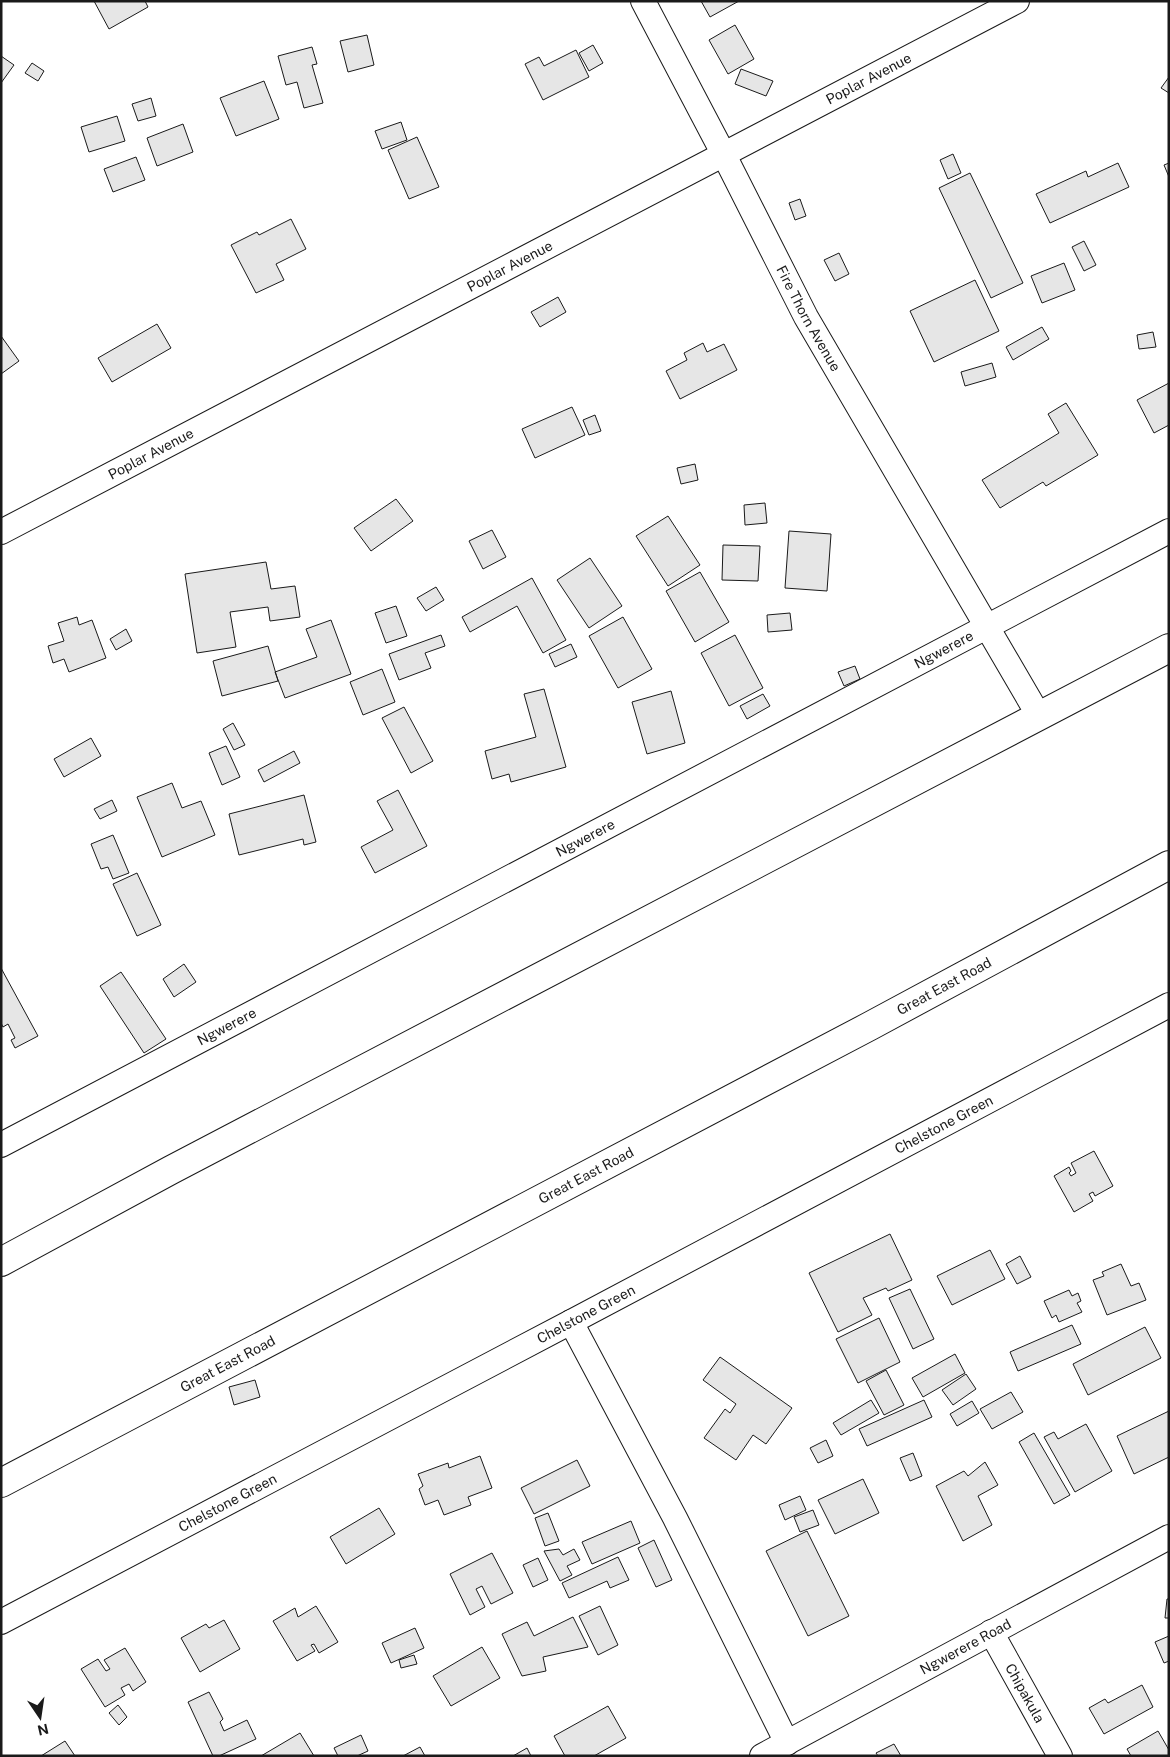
<svg xmlns="http://www.w3.org/2000/svg" width="1170" height="1757" viewBox="0 0 1170 1757" font-family="'Public Sans',sans-serif">
	<style>
		.building { fill: #e6e6e6; stroke: #1a1a1a }
		.lines { fill: none; stroke-linecap: round; stroke-linejoin: round }
		.minor-casing { stroke: #1a1a1a; stroke-width: 26 }
		.major-casing { stroke: #1a1a1a; stroke-width: 30 }
		.minor { stroke: #fff; stroke-width: 24 }
		.major { stroke: #fff; stroke-width: 28 }
		.labels { text-anchor: middle; stroke-width: 4; stroke-linejoin: round; paint-order: stroke }
		.street-label { font-size: 14px; fill: #1a1a1a; stroke: #fff }
	</style>
	<rect width="100%" height="100%" fill="#fff"/>
	<path class="building" d="M 94,1 L 145,1 L 148,7 L 109,29 Z
		M 701,1 L 739,1 L 710,17 Z
		M 735,25 L 754,59 L 728,74 L 709,40 Z
		M 367,35 L 374,65 L 348,72 L 340,41 Z
		M 593,45 L 603,63 L 589,71 L 579,53 Z
		M 312,47 L 317,64 L 312,65 L 323,103 L 304,108 L 297,82 L 286,85 L 278,56 Z
		M 576,50 L 589,77 L 543,100 L 525,64 L 539,57 L 544,66 Z
		M 1,56 L 14,65 L 1,83 Z
		M 32,63 L 44,71 L 38,81 L 25,73 Z
		M 741,69 L 773,81 L 766,96 L 735,84 Z
		M 1169,77 L 1169,93 L 1161,88 Z
		M 264,81 L 279,119 L 236,136 L 220,98 Z
		M 151,98 L 156,116 L 138,121 L 132,104 Z
		M 117,116 L 125,141 L 89,152 L 81,127 Z
		M 401,122 L 407,140 L 382,149 L 375,131 Z
		M 183,124 L 193,152 L 157,166 L 147,138 Z
		M 417,137 L 439,187 L 409,199 L 388,150 Z
		M 953,154 L 961,173 L 948,179 L 940,160 Z
		M 136,157 L 145,180 L 113,192 L 104,169 Z
		M 1118,163 L 1129,187 L 1050,223 L 1036,194 L 1086,171 L 1088,177 Z
		M 1169,163 L 1169,177 L 1164,165 Z
		M 970,173 L 1023,283 L 991,298 L 939,188 Z
		M 800,199 L 806,216 L 795,220 L 789,203 Z
		M 291,219 L 306,249 L 276,264 L 284,280 L 256,293 L 231,245 L 257,232 L 259,235 Z
		M 1084,241 L 1096,265 L 1084,271 L 1072,247 Z
		M 839,253 L 849,274 L 835,281 L 824,260 Z
		M 1064,263 L 1075,290 L 1042,303 L 1031,276 Z
		M 975,280 L 999,331 L 934,362 L 910,311 Z
		M 558,297 L 566,312 L 540,327 L 531,312 Z
		M 157,324 L 171,348 L 112,382 L 98,358 Z
		M 1042,327 L 1049,339 L 1013,360 L 1006,347 Z
		M 1153,332 L 1156,347 L 1139,349 L 1137,335 Z
		M 1,336 L 19,361 L 1,374 Z
		M 703,343 L 707,352 L 724,344 L 737,370 L 680,399 L 666,371 L 687,360 L 684,353 Z
		M 992,363 L 996,377 L 965,386 L 961,372 Z
		M 1169,383 L 1169,425 L 1154,433 L 1137,400 Z
		M 1066,403 L 1098,455 L 1046,486 L 1043,482 L 1000,508 L 982,480 L 1059,433 L 1048,414 Z
		M 572,407 L 585,435 L 535,458 L 522,429 Z
		M 595,415 L 601,431 L 589,435 L 583,420 Z
		M 695,464 L 698,480 L 681,484 L 677,468 Z
		M 396,499 L 413,521 L 371,551 L 354,528 Z
		M 765,503 L 767,523 L 745,525 L 744,505 Z
		M 668,516 L 700,565 L 668,586 L 636,536 Z
		M 492,530 L 506,557 L 483,569 L 469,541 Z
		M 789,531 L 831,534 L 827,591 L 785,588 Z
		M 723,545 L 760,546 L 758,581 L 722,580 Z
		M 590,558 L 622,606 L 589,628 L 557,580 Z
		M 266,562 L 271,589 L 295,586 L 300,617 L 270,621 L 268,607 L 230,612 L 236,647 L 197,653 L 185,574 Z
		M 700,572 L 729,622 L 695,642 L 666,591 Z
		M 532,578 L 566,640 L 543,653 L 517,606 L 470,632 L 462,617 Z
		M 436,587 L 444,600 L 426,611 L 417,598 Z
		M 396,606 L 407,636 L 386,643 L 375,613 Z
		M 790,613 L 792,630 L 768,632 L 767,615 Z
		M 77,617 L 79,625 L 92,620 L 106,658 L 69,672 L 64,659 L 53,663 L 48,646 L 64,641 L 58,623 Z
		M 623,617 L 652,669 L 618,688 L 589,636 Z
		M 331,620 L 351,674 L 285,698 L 275,672 L 317,657 L 306,629 Z
		M 126,629 L 132,641 L 116,650 L 110,639 Z
		M 441,635 L 445,646 L 425,653 L 431,668 L 399,680 L 389,654 Z
		M 735,635 L 763,688 L 729,706 L 701,653 Z
		M 571,644 L 577,657 L 555,667 L 549,654 Z
		M 268,646 L 278,681 L 222,696 L 213,661 Z
		M 855,666 L 860,679 L 844,686 L 838,672 Z
		M 382,669 L 395,702 L 363,715 L 350,682 Z
		M 544,689 L 566,767 L 511,782 L 509,774 L 492,779 L 485,751 L 536,737 L 524,694 Z
		M 671,691 L 685,743 L 647,754 L 632,702 Z
		M 763,694 L 770,706 L 747,719 L 740,706 Z
		M 404,707 L 433,761 L 411,773 L 382,718 Z
		M 233,723 L 245,745 L 234,750 L 223,729 Z
		M 91,738 L 101,756 L 64,777 L 54,759 Z
		M 226,746 L 240,777 L 222,785 L 209,753 Z
		M 294,751 L 300,763 L 264,782 L 258,770 Z
		M 172,783 L 182,808 L 201,801 L 215,835 L 162,857 L 137,797 Z
		M 398,790 L 427,846 L 375,873 L 361,847 L 393,830 L 377,801 Z
		M 304,795 L 316,842 L 304,845 L 303,839 L 239,855 L 229,814 Z
		M 112,800 L 117,811 L 100,819 L 94,809 Z
		M 113,835 L 129,873 L 113,879 L 108,867 L 101,869 L 91,844 Z
		M 137,873 L 161,925 L 137,936 L 113,884 Z
		M 184,964 L 196,982 L 174,997 L 163,979 Z
		M 1,968 L 38,1036 L 15,1048 L 11,1040 L 15,1038 L 8,1024 L 3,1027 L 1,1023 Z
		M 121,972 L 166,1039 L 144,1053 L 100,986 Z
		M 1094,1151 L 1113,1186 L 1095,1196 L 1093,1192 L 1089,1194 L 1093,1201 L 1074,1212 L 1054,1176 L 1069,1167 L 1071,1171 L 1069,1173 L 1071,1176 L 1076,1173 L 1071,1163 Z
		M 890,1234 L 912,1280 L 888,1291 L 886,1288 L 863,1298 L 872,1315 L 838,1332 L 809,1273 Z
		M 990,1250 L 1005,1279 L 952,1305 L 937,1276 Z
		M 1020,1256 L 1031,1277 L 1017,1284 L 1006,1264 Z
		M 1121,1264 L 1131,1286 L 1139,1283 L 1146,1300 L 1107,1315 L 1093,1280 L 1104,1276 L 1102,1272 Z
		M 910,1289 L 934,1339 L 913,1349 L 889,1298 Z
		M 1069,1290 L 1072,1296 L 1078,1293 L 1081,1301 L 1077,1303 L 1082,1312 L 1059,1322 L 1056,1315 L 1052,1318 L 1044,1301 Z
		M 879,1318 L 900,1362 L 858,1383 L 836,1339 Z
		M 1072,1325 L 1081,1344 L 1018,1371 L 1010,1352 Z
		M 1145,1327 L 1161,1358 L 1088,1395 L 1073,1364 Z
		M 955,1354 L 965,1373 L 923,1397 L 912,1378 Z
		M 720,1357 L 792,1408 L 766,1444 L 753,1435 L 736,1460 L 704,1438 L 725,1409 L 730,1413 L 736,1404 L 703,1380 Z
		M 886,1370 L 904,1405 L 884,1415 L 866,1381 Z
		M 966,1374 L 976,1389 L 953,1405 L 942,1390 Z
		M 255,1380 L 260,1397 L 234,1405 L 229,1387 Z
		M 1011,1392 L 1023,1412 L 992,1429 L 980,1409 Z
		M 871,1400 L 879,1413 L 841,1435 L 833,1423 Z
		M 924,1400 L 932,1417 L 867,1446 L 859,1429 Z
		M 972,1401 L 979,1413 L 957,1426 L 950,1414 Z
		M 1169,1411 L 1169,1457 L 1134,1474 L 1117,1436 Z
		M 1086,1424 L 1112,1471 L 1075,1492 L 1044,1437 L 1054,1432 L 1058,1439 Z
		M 1034,1433 L 1070,1495 L 1054,1504 L 1019,1442 Z
		M 826,1440 L 833,1456 L 818,1463 L 810,1448 Z
		M 913,1453 L 922,1476 L 910,1481 L 900,1458 Z
		M 480,1456 L 492,1488 L 468,1497 L 471,1505 L 444,1515 L 438,1500 L 425,1505 L 419,1489 L 423,1486 L 418,1474 L 448,1463 L 449,1468 Z
		M 577,1460 L 590,1486 L 534,1514 L 521,1488 Z
		M 985,1462 L 998,1485 L 978,1496 L 992,1525 L 963,1541 L 936,1486 L 964,1471 L 968,1476 Z
		M 863,1479 L 879,1513 L 835,1534 L 818,1500 Z
		M 800,1496 L 806,1510 L 785,1520 L 779,1505 Z
		M 379,1508 L 395,1534 L 346,1564 L 330,1537 Z
		M 813,1510 L 819,1525 L 800,1532 L 794,1517 Z
		M 548,1513 L 559,1541 L 545,1546 L 535,1518 Z
		M 631,1521 L 640,1543 L 592,1564 L 582,1542 Z
		M 807,1531 L 849,1616 L 808,1636 L 766,1551 Z
		M 654,1540 L 672,1580 L 656,1587 L 638,1548 Z
		M 559,1549 L 563,1555 L 574,1549 L 580,1560 L 567,1566 L 572,1575 L 560,1581 L 544,1551 Z
		M 492,1553 L 513,1593 L 491,1604 L 482,1586 L 476,1589 L 485,1607 L 470,1615 L 450,1574 Z
		M 618,1557 L 629,1580 L 610,1588 L 607,1581 L 569,1598 L 562,1583 Z
		M 538,1558 L 548,1580 L 533,1587 L 523,1565 Z
		M 1167,1599 L 1169,1599 L 1169,1618 L 1165,1618 Z
		M 316,1606 L 338,1642 L 319,1653 L 314,1644 L 311,1645 L 315,1651 L 297,1661 L 273,1621 L 295,1608 L 298,1617 Z
		M 600,1606 L 618,1645 L 598,1655 L 579,1616 Z
		M 573,1617 L 588,1647 L 543,1657 L 546,1671 L 522,1676 L 502,1634 L 527,1622 L 534,1636 Z
		M 224,1620 L 240,1649 L 200,1672 L 181,1638 L 206,1624 L 209,1628 Z
		M 415,1628 L 424,1648 L 391,1663 L 382,1643 Z
		M 1169,1636 L 1169,1661 L 1164,1663 L 1155,1642 Z
		M 482,1647 L 500,1678 L 451,1706 L 433,1676 Z
		M 125,1648 L 146,1682 L 133,1691 L 129,1684 L 121,1688 L 125,1695 L 105,1707 L 81,1669 L 98,1659 L 106,1671 L 110,1669 L 104,1660 Z
		M 414,1655 L 417,1664 L 401,1668 L 399,1660 Z
		M 1142,1685 L 1153,1707 L 1104,1734 L 1089,1708 L 1105,1699 L 1108,1703 Z
		M 209,1692 L 223,1719 L 220,1722 L 224,1731 L 247,1720 L 256,1739 L 219,1756 L 213,1756 L 188,1702 Z
		M 118,1705 L 127,1717 L 119,1725 L 109,1713 Z
		M 608,1706 L 626,1738 L 594,1756 L 565,1756 L 554,1736 Z
		M 1158,1731 L 1169,1750 L 1169,1756 L 1131,1756 L 1127,1749 Z
		M 300,1733 L 314,1756 L 261,1756 Z
		M 361,1735 L 368,1751 L 357,1756 L 338,1756 L 334,1748 Z
		M 65,1741 L 75,1756 L 41,1756 Z
		M 894,1744 L 901,1756 L 878,1756 L 876,1753 Z
		M 420,1747 L 425,1756 L 403,1756 Z
		M 527,1748 L 531,1756 L 513,1756 Z"/>
	<g class="lines">
		<g class="minor-casing">
			<g id="minor">
				<path id="s1" d="M 643,1 L 724,155 L 806,317 L 1039,716"/>
				<path id="s2" d="M 1,532 L 1017,1"/>
				<path id="s3" d="M 1,1145 L 1169,531"/>
				<path d="M 571,1322 L 675,1518 L 787,1743"/>
				<path id="s4" d="M 1,1622 L 571,1322 L 1169,1005"/>
				<path id="s5" d="M 991,1632 L 1060,1756"/>
				<path id="s6" d="M 762,1756 L 1169,1537"/>
			</g>
		</g>
		<g class="major-casing">
			<g id="major">
				<path d="M 1,1262 L 171,1170 L 1169,648"/>
				<path id="s7" d="M 1,1483 L 870,1026 L 1169,865"/>
			</g>
		</g>
		<use href="#minor" class="minor"/>
		<use href="#major" class="major"/>
	</g>
	<g class="labels">
		<g class="street-label">
			<text dy="5" stroke="none"><textPath href="#s2" startOffset="979">Poplar Avenue</textPath></text>
			<text dy="5" stroke="none"><textPath href="#s2" startOffset="574">Poplar Avenue</textPath></text>
			<text dy="5" stroke="none"><textPath href="#s1" startOffset="358">Fire Thorn Avenue</textPath></text>
			<text dy="5" stroke="none"><textPath href="#s2" startOffset="169">Poplar Avenue</textPath></text>
			<text dy="5" stroke="none"><textPath href="#s3" startOffset="1065">Ngwerere</textPath></text>
			<text dy="5" stroke="none"><textPath href="#s3" startOffset="660">Ngwerere</textPath></text>
			<text dy="5" stroke="none"><textPath href="#s7" startOffset="1066">Great East Road</textPath></text>
			<text dy="5" stroke="none"><textPath href="#s3" startOffset="255">Ngwerere</textPath></text>
			<text dy="5" stroke="none"><textPath href="#s4" startOffset="1066">Chelstone Green</textPath></text>
			<text dy="5" stroke="none"><textPath href="#s7" startOffset="661">Great East Road</textPath></text>
			<text dy="5" stroke="none"><textPath href="#s4" startOffset="661">Chelstone Green</textPath></text>
			<text dy="5" stroke="none"><textPath href="#s7" startOffset="256">Great East Road</textPath></text>
			<text dy="5" stroke="none"><textPath href="#s4" startOffset="256">Chelstone Green</textPath></text>
			<text dy="5" stroke="none"><textPath href="#s6" startOffset="231">Ngwerere Road</textPath></text>
			<text dy="5" stroke="none"><textPath href="#s5" startOffset="70">Chipakula</textPath></text>
		</g>
	</g>
	<rect width="1170" height="1757" fill="none" stroke="#1a1a1a" stroke-width="5"/>
	<g transform="translate(40 1717) rotate(167)" stroke="#ffffff" stroke-width="4" paint-order="stroke">
	<path d="M0-4L9 19L0 12L-9 19Z" fill="#1a1a1a"/>
	<text y="-8" font-size="14" font-weight="bold" text-anchor="middle" fill="#1a1a1a">N</text>
	</g>
</svg>
